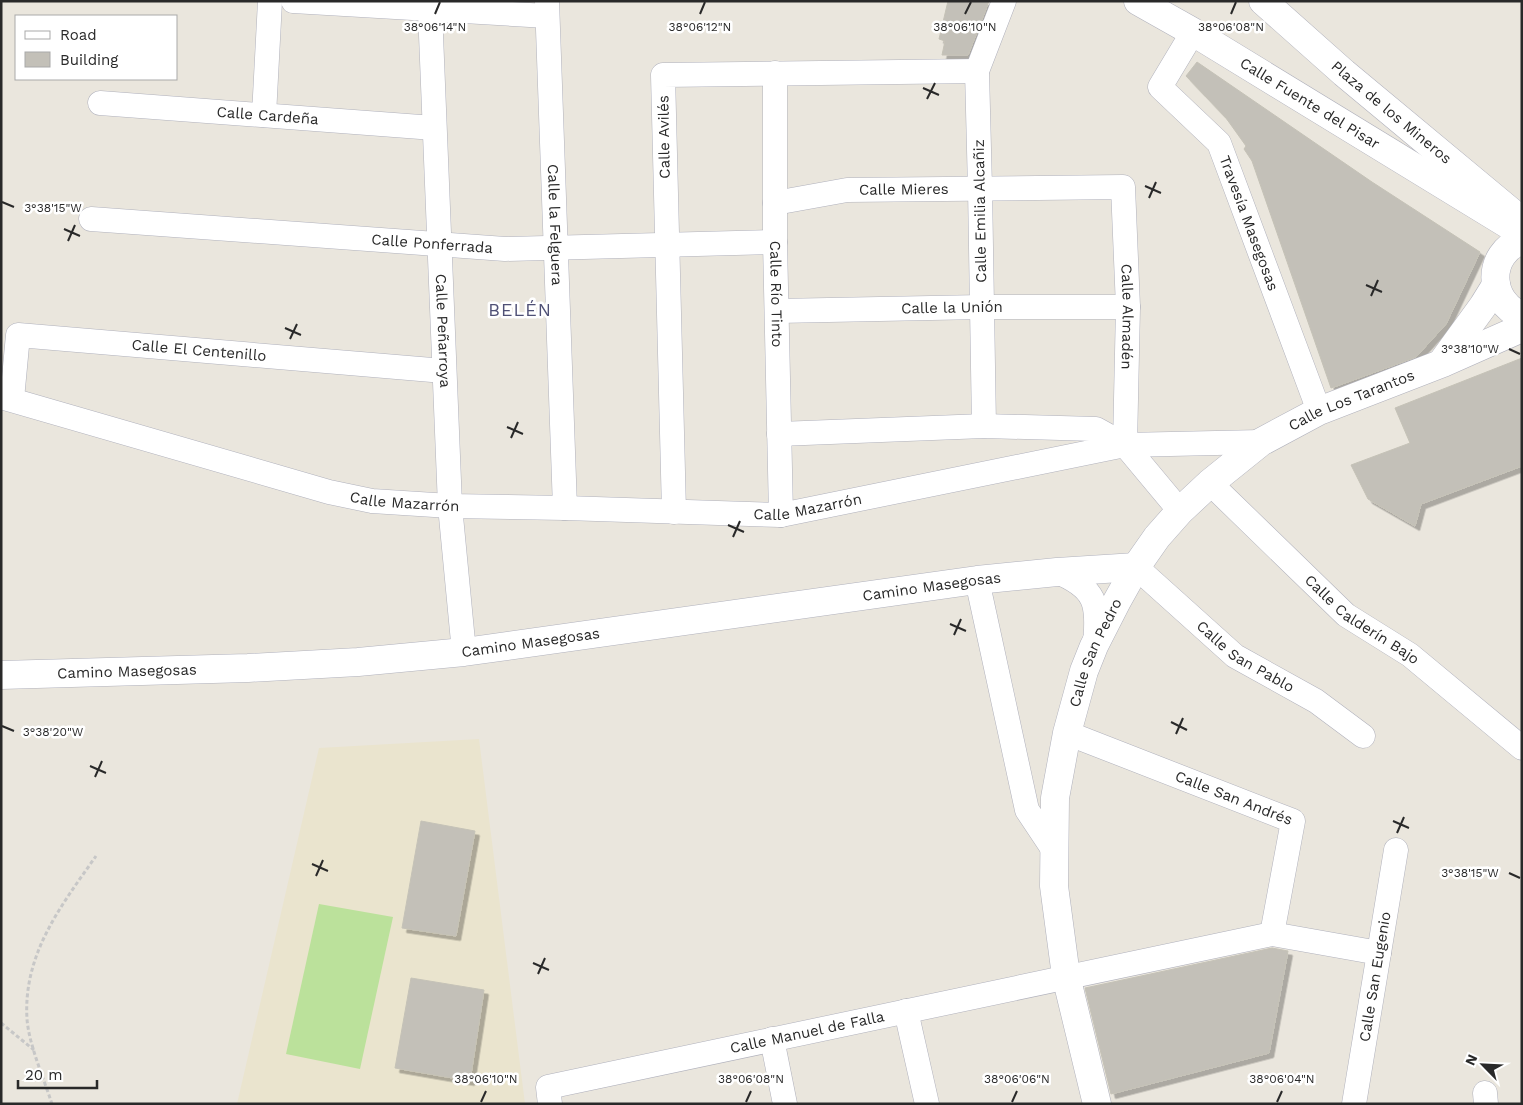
<svg xmlns="http://www.w3.org/2000/svg" width="1523" height="1105" viewBox="0 0 1523 1105" font-family="'Work Sans',sans-serif">
	<style>
		.education { fill: #eae4ce }
		.pitch { fill: #bbe19b }
		.building { fill: #c3c0b8; stroke: #c5c2b7; filter: url(#shadow) }
		.lines { fill: none; stroke-linecap: round; stroke-linejoin: round }
		.minor-casing { stroke: #b0b1bc; stroke-width: 25 }
		.tertiary-casing { stroke: #b0b1bc; stroke-width: 29 }
		.secondary-casing { stroke: #b0b1bc; stroke-width: 29 }
		.path { stroke: #c7c7c7; stroke-width: 3; stroke-dasharray: 4 2.5; stroke-linecap: butt }
		.minor { stroke: #fff; stroke-width: 24 }
		.tertiary { stroke: #fff; stroke-width: 28 }
		.secondary { stroke: #fff; stroke-width: 28 }
		.ticks { fill: none; stroke: #292929; stroke-width: 2 }
		.labels { text-anchor: middle; stroke-width: 5; stroke-linejoin: round; paint-order: stroke }
		.street-label { font-size: 15px; fill: #292929; stroke: #fff }
		.quarter-label { font-size: 18px; letter-spacing: 1px; fill: #4f5075; stroke: #fff }
		.ticks-label { font-size: 12px; text-anchor: middle; fill: #292929; stroke: #fff; stroke-width: 5; stroke-linejoin: round; paint-order: stroke }
	</style>
	<defs>
		<filter id="shadow"><feDropShadow dx="4.5" dy="4.5" stdDeviation="0" flood-color="#0004"/></filter>
	</defs>
	<rect width="100%" height="100%" fill="#eae6dd"/>
	<path class="education" d="M 479,739 L 525,1104 L 237,1104 L 319,748 Z"/>
	<path class="pitch" d="M 319,904 L 393,917 L 360,1069 L 286,1054 Z"/>
	<path class="building" d="M 948,1 L 989,1 L 968,55 L 942,55 L 945,41 L 939,39 Z
		M 1197,62 L 1372,182 L 1480,252 L 1446,324 L 1416,357 L 1331,388 L 1252,161 L 1244,149 L 1246,146 L 1226,118 L 1186,76 Z
		M 1522,358 L 1522,466 L 1421,504 L 1415,526 L 1368,499 L 1351,465 L 1410,443 L 1395,408 Z
		M 421,821 L 475,831 L 456,936 L 402,928 Z
		M 1272,948 L 1288,951 L 1269,1053 L 1111,1094 L 1085,988 Z
		M 411,978 L 484,990 L 470,1081 L 395,1068 Z"/>
	<g class="lines">
		<g class="minor-casing">
			<g id="minor">
				<path d="M 293,1 L 547,16"/>
				<path id="s1" d="M 547,1 L 565,508"/>
				<path id="s2" d="M 430,10 L 450,506 L 464,652"/>
				<path id="s3" d="M 1193,32 L 1160,87 L 1219,143 L 1319,411"/>
				<path id="s4" d="M 775,73 L 775,242 L 781,515"/>
				<path id="s5" d="M 100,103 L 434,128"/>
				<path d="M 264,115 L 270,1"/>
				<path id="s6" d="M 775,203 L 847,190 L 1123,187 L 1128,307 L 1125,445"/>
				<path id="s7" d="M 91,219 L 505,249 L 775,242"/>
				<path id="s8" d="M 777,311 L 982,307 L 1128,307"/>
				<path id="s9" d="M 1,397 L 329,492 L 372,501 L 450,506 L 565,508 L 781,515 L 1125,445 L 1261,442"/>
				<path id="s10" d="M 12,399 L 18,335 L 444,371"/>
				<path d="M 984,426 L 980,188 L 977,71 L 1004,1"/>
				<path d="M 779,434 L 984,426 L 1096,429 L 1125,445 L 1180,511"/>
				<path id="s11" d="M 1210,483 L 1346,615 L 1410,655 L 1522,748"/>
				<path d="M 674,512 L 663,75 L 977,71"/>
				<path id="s12" d="M 1136,567 L 1235,656 L 1316,701 L 1363,736"/>
				<path d="M 1057,572 C 1096,588 1099,604 1095,643"/>
				<path d="M 977,580 L 1027,810 L 1055,852"/>
				<path id="s13" d="M 1067,733 L 1293,821 L 1272,934"/>
				<path d="M 906,1011 L 927,1104"/>
				<path d="M 772,1039 L 785,1104"/>
				<path d="M 1485,1093 L 1486,1104"/>
				<path id="s14" d="M 550,1104 L 548,1087 L 1272,934 L 1379,953"/>
				<path id="s15" d="M 1354,1104 L 1396,850"/>
			</g>
		</g>
		<g class="tertiary-casing">
			<g id="tertiary">
				<path id="s16" d="M 1263,1 L 1344,73 L 1522,221"/>
				<path d="M 1443,361 L 1483,306 L 1496,285"/>
				<path id="s17" d="M 1,675 L 248,668 L 358,662 L 464,652 L 977,580 L 1057,572 L 1136,567"/>
				<path id="s18" d="M 1097,1104 L 1066,976 L 1054,886 L 1055,798 L 1067,733 L 1084,671 L 1094,646 L 1117,601 L 1136,567 L 1157,537 L 1180,511 L 1210,483 L 1261,442 L 1319,411 L 1443,363 L 1522,328"/>
			</g>
		</g>
		<g class="secondary-casing">
			<g id="secondary">
				<path id="s19" d="M 1138,1 L 1193,32 L 1522,233"/>
				<path d="M 1522,240 C 1486,254 1487,301 1522,316"/>
			</g>
		</g>
		<path class="path" d="M 1,1023 L 34,1050
			M 52,1104 C 44,1079 29,1045 27,1019 C 23,954 61,906 96,856"/>
		<use href="#minor" class="minor"/>
		<use href="#tertiary" class="tertiary"/>
		<use href="#secondary" class="secondary"/>
	</g>
	<path class="ticks" d="M 435,14 L 440,2M 700,14 L 705,2M 965,14 L 971,2M 1231,14 L 1236,2M 923,88 L 939,95M 927,99 L 935,83M 1145,186 L 1161,193M 1149,198 L 1156,182M 2,202 L 14,207M 64,229 L 80,236M 68,241 L 75,225M 1366,285 L 1382,292M 1371,296 L 1378,280M 285,328 L 301,335M 290,339 L 297,324M 1509,349 L 1520,354M 507,427 L 523,434M 511,438 L 518,422M 728,525 L 744,532M 733,537 L 740,521M 950,624 L 966,631M 954,635 L 961,619M 1171,722 L 1187,730M 2,726 L 14,731M 1176,734 L 1183,718M 90,766 L 106,773M 95,777 L 102,761M 1393,821 L 1409,828M 1397,833 L 1404,817M 312,864 L 328,871M 1509,873 L 1520,878M 316,876 L 323,860M 533,963 L 549,970M 538,974 L 545,958M 481,1102 L 486,1091M 746,1102 L 751,1091M 1012,1102 L 1017,1091M 1277,1102 L 1282,1091"/>
	<g class="labels">
		<g class="street-label">
			<text dy="5" stroke="none"><textPath href="#s19" startOffset="200">Calle Fuente del Pisar</textPath></text>
			<text dy="5" stroke="none"><textPath href="#s16" startOffset="170">Plaza de los Mineros</textPath></text>
			<text dy="5" stroke="none"><textPath href="#s5" startOffset="168">Calle Cardeña</textPath></text>
			<text transform="translate(664 137) rotate(-91)" y="5">Calle Avilés</text>
			<text dy="5" stroke="none"><textPath href="#s6" startOffset="130">Calle Mieres</textPath></text>
			<text transform="translate(980 211) rotate(-91)" y="5">Calle Emilia Alcañiz</text>
			<text dy="5" stroke="none"><textPath href="#s3" startOffset="231">Travesía Masegosas</textPath></text>
			<text dy="5" stroke="none"><textPath href="#s1" startOffset="224">Calle la Felguera</textPath></text>
			<text dy="5" stroke="none"><textPath href="#s7" startOffset="342">Calle Ponferrada</textPath></text>
			<text dy="5" stroke="none"><textPath href="#s4" startOffset="221">Calle Río Tinto</textPath></text>
			<text dy="5" stroke="none"><textPath href="#s8" startOffset="175">Calle la Unión</textPath></text>
			<text dy="5" stroke="none"><textPath href="#s6" startOffset="479">Calle Almadén</textPath></text>
			<text dy="5" stroke="none"><textPath href="#s2" startOffset="321">Calle Peñarroya</textPath></text>
			<text dy="5" stroke="none"><textPath href="#s10" startOffset="246">Calle El Centenillo</textPath></text>
			<text dy="5" stroke="none"><textPath href="#s18" startOffset="835">Calle Los Tarantos</textPath></text>
			<text dy="5" stroke="none"><textPath href="#s9" startOffset="418">Calle Mazarrón</textPath></text>
			<text dy="5" stroke="none"><textPath href="#s9" startOffset="822">Calle Mazarrón</textPath></text>
			<text dy="5" stroke="none"><textPath href="#s17" startOffset="936">Camino Masegosas</textPath></text>
			<text dy="5" stroke="none"><textPath href="#s11" startOffset="205">Calle Calderín Bajo</textPath></text>
			<text dy="5" stroke="none"><textPath href="#s17" startOffset="531">Camino Masegosas</textPath></text>
			<text dy="5" stroke="none"><textPath href="#s18" startOffset="462">Calle San Pedro</textPath></text>
			<text dy="5" stroke="none"><textPath href="#s12" startOffset="142">Calle San Pablo</textPath></text>
			<text dy="5" stroke="none"><textPath href="#s17" startOffset="126">Camino Masegosas</textPath></text>
			<text dy="5" stroke="none"><textPath href="#s13" startOffset="179">Calle San Andrés</textPath></text>
			<text dy="5" stroke="none"><textPath href="#s15" startOffset="129">Calle San Eugenio</textPath></text>
			<text dy="5" stroke="none"><textPath href="#s14" startOffset="282">Calle Manuel de Falla</textPath></text>
		</g>
		<g class="quarter-label">
			<text x="520" y="316">BELÉN</text>
		</g>
	</g>
	<g class="ticks-label">
		<text x="435" y="31">38°06'14"N</text>
		<text x="700" y="31">38°06'12"N</text>
		<text x="965" y="31">38°06'10"N</text>
		<text x="1231" y="31">38°06'08"N</text>
		<text x="53" y="212">3°38'15"W</text>
		<text x="1470" y="353">3°38'10"W</text>
		<text x="53" y="736">3°38'20"W</text>
		<text x="1470" y="877">3°38'15"W</text>
		<text x="486" y="1083">38°06'10"N</text>
		<text x="751" y="1083">38°06'08"N</text>
		<text x="1017" y="1083">38°06'06"N</text>
		<text x="1282" y="1083">38°06'04"N</text>
	</g>
	<rect width="1523" height="1105" fill="none" stroke="#292929" stroke-width="5"/>
	<rect x="15" y="15" width="162" height="65" fill="#ffffff" stroke="#a9a9a9"/>
	<rect x="25" y="31" width="25" height="8" fill="#ffffff" stroke="#a9a9a9"/>
	<text x="60" y="40" font-size="15" fill="#292929">Road</text>
	<rect x="25" y="52" width="25" height="15" fill="#c3c0b8" stroke="#a9a9a9"/>
	<text x="60" y="65" font-size="15" fill="#292929">Building</text>
	<g transform="translate(1483 1065) rotate(294)" stroke="#ffffff" stroke-width="4" paint-order="stroke">
	<path d="M0-4L9 19L0 12L-9 19Z" fill="#292929"/>
	<text y="-8" font-size="14" font-weight="bold" text-anchor="middle" fill="#292929">N</text>
	</g>
	<path d="M18 1080v8h79v-8" fill="none" stroke="#292929" stroke-width="2.5"/>
	<text x="25" y="1080" font-size="15" fill="#292929" stroke="#ffffff" stroke-width="4" paint-order="stroke">20 m</text>
</svg>
